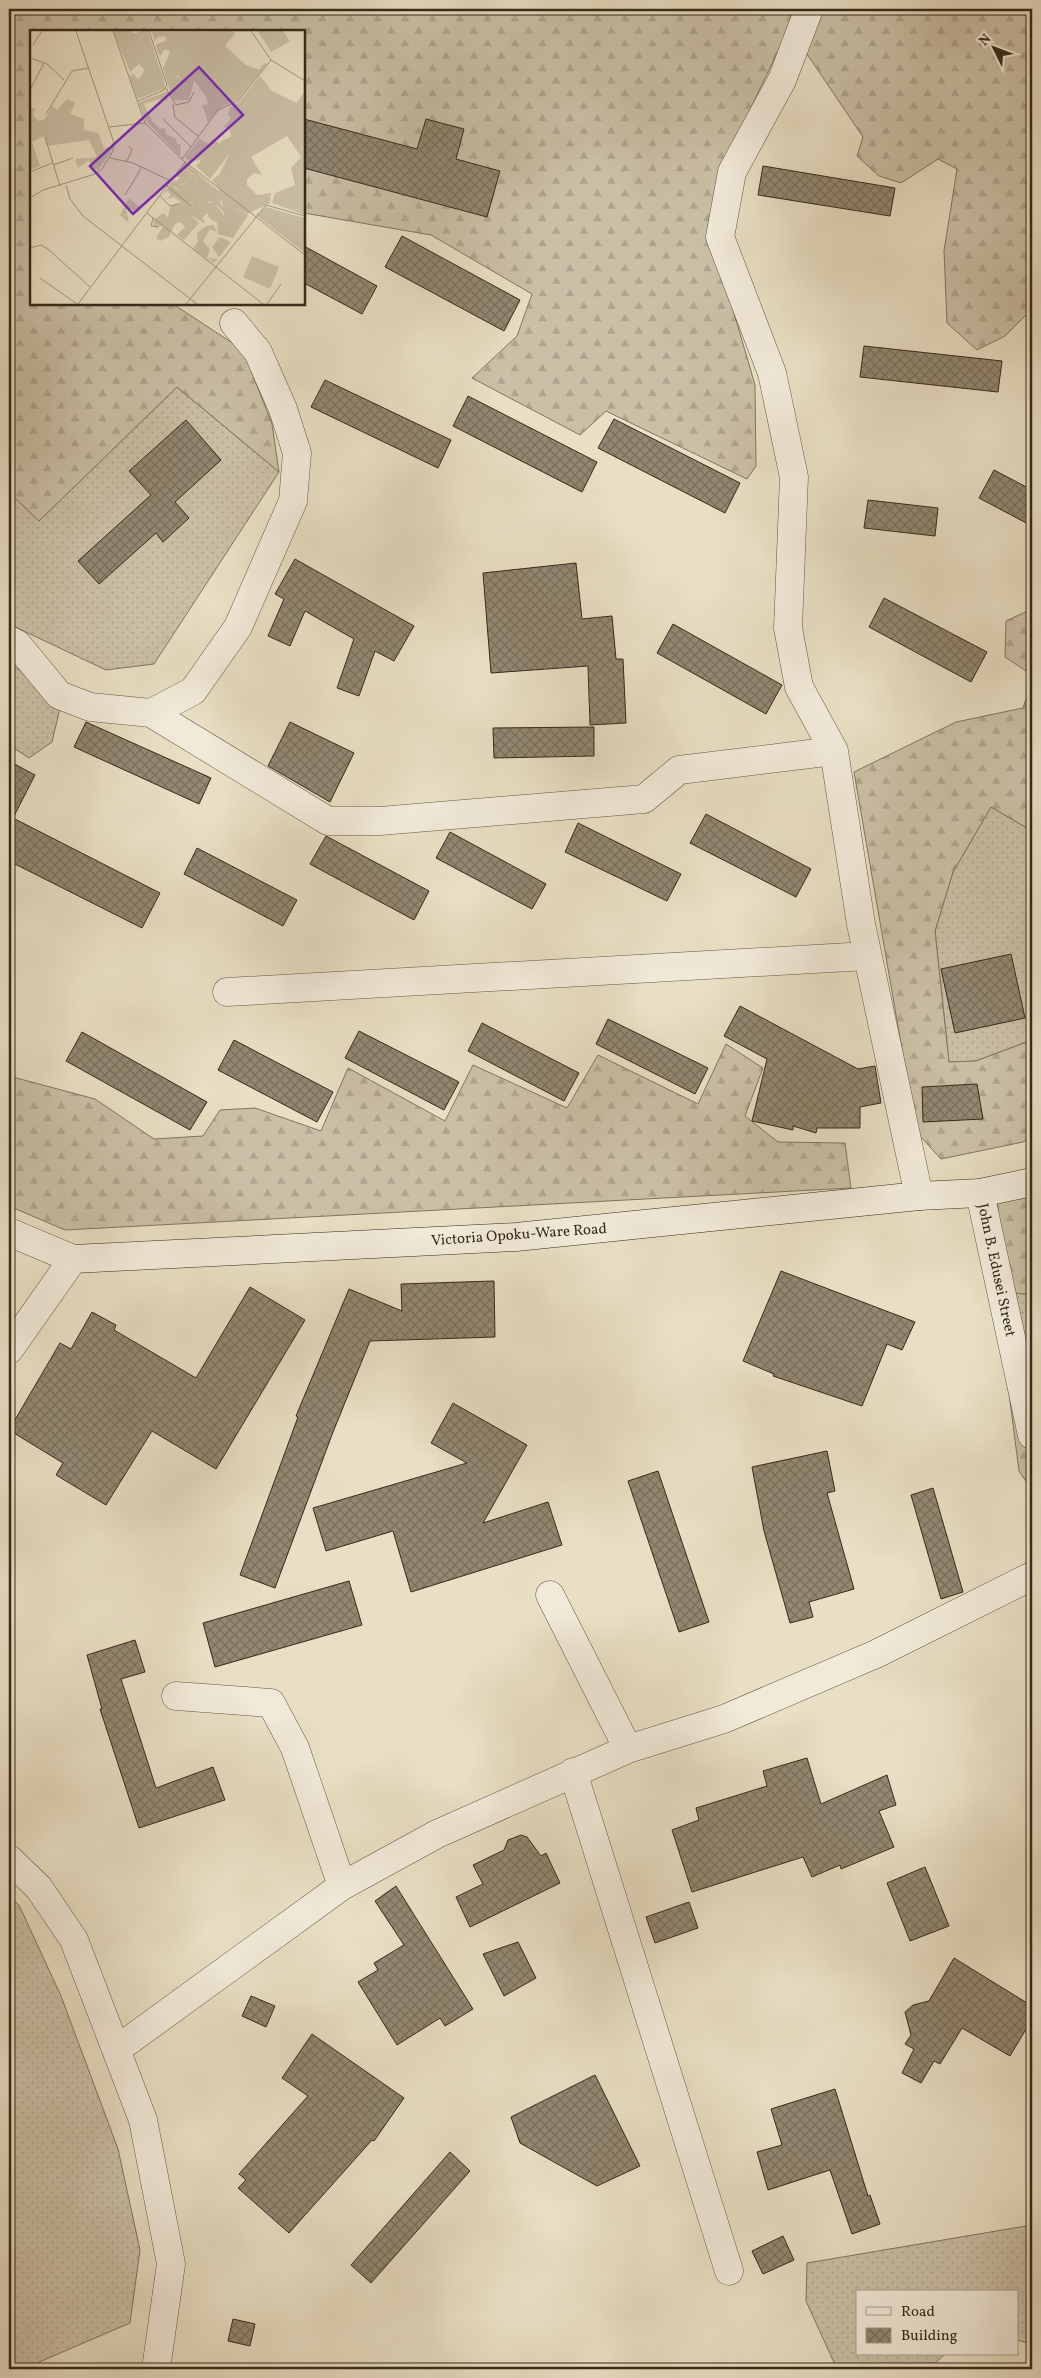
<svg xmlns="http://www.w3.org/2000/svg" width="1041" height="2378" viewBox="0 0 1041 2378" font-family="Vollkorn,serif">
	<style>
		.grass { fill: url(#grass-dots); stroke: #807560 }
		.forest { fill: url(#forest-firs); stroke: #807560 }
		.building { fill: url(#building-cross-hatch); stroke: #362a1a }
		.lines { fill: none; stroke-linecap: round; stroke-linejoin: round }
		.street-casing { stroke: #635744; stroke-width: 29 }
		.secondary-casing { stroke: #362a1a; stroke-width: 29 }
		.street { stroke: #f1ead9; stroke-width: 28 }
		.secondary { stroke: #f1ead9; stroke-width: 28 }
		.labels { text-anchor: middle; stroke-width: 5; stroke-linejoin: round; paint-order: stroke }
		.street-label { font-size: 15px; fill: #362a1a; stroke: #f1ead9 }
		.inset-road { fill: none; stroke: #a19780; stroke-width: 1 }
		.view { fill: #7b2cbf; fill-opacity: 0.15; stroke: #7b2cbf; stroke-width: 2.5 }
		.inset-edge { fill: none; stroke: #362a1a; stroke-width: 2.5 }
	</style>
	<defs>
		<pattern id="grass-dots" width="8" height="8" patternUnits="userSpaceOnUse" patternTransform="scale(1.25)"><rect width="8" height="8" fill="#cbc0a7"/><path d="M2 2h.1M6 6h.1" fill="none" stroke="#afa58f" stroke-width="1.8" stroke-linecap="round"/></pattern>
		<pattern id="forest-firs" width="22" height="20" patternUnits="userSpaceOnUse" patternTransform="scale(1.25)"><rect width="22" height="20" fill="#cbc0a7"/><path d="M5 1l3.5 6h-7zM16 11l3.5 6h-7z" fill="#afa58f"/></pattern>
		<pattern id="building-cross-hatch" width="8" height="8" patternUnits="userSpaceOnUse" patternTransform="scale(1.25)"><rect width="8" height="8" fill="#938872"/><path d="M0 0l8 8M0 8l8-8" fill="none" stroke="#796f5d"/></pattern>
	</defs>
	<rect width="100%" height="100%" fill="#e9dfc4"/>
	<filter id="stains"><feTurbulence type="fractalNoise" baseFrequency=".004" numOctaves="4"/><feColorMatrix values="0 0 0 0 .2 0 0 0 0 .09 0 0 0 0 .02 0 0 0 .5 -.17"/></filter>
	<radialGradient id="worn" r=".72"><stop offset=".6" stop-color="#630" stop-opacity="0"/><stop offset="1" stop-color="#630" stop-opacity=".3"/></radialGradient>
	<path class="grass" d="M 177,387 L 279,472 L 154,664 L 106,670 L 9,624 L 9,492 L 39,521 Z
		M 9,663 L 36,681 L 60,708 L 52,742 L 29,758 L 9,745 Z
		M 991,807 L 1032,831 L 1032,1040 L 976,1061 L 949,1062 L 935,931 L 953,872 Z
		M 1008,1292 L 1032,1295 L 1032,1309 L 1026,1311 L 1032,1337 L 1032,1375 Z
		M 9,1896 L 19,1905 L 61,1996 L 118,2149 L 140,2250 L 130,2323 L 23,2369 L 9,2369 Z
		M 1032,2225 L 1032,2344 L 1017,2340 L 1017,2292 L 857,2292 L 857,2354 L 945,2354 L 929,2369 L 837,2369 L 806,2301 L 807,2263 Z"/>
	<path class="forest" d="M 9,9 L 792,9 L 790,26 L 724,164 L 708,224 L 755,385 L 756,466 L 747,479 L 606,411 L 580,435 L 472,378 L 517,336 L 532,294 L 431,235 L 304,213 L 304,31 L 31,31 L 31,304 L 173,304 L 243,350 L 272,424 L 279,472 L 177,387 L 39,521 L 9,492 Z
		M 822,9 L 1032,9 L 1032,309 L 1005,336 L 977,350 L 947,323 L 944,251 L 957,169 L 938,159 L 901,183 L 879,176 L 857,156 L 863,137 L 805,51 Z
		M 1032,609 L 1032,675 L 1005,657 L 1006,621 Z
		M 1032,681 L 1032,831 L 991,807 L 953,872 L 935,931 L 949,1062 L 976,1061 L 1032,1040 L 1032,1137 L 1023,1142 L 941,1159 L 920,1136 L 912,1107 L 854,772 L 956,722 L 1023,708 Z
		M 726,1044 L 763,1068 L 745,1116 L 778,1142 L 845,1143 L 851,1188 L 65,1230 L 9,1206 L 9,1076 L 95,1099 L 154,1139 L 203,1136 L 220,1110 L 255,1108 L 321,1131 L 348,1068 L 445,1121 L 473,1065 L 567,1108 L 598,1055 L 698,1104 Z
		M 1032,1195 L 1032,1295 L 1008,1292 L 997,1202 Z
		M 1032,1375 L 1032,1490 L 1019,1471 L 1007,1378 Z"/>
	<path class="building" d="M 304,119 L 417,149 L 426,119 L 464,129 L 456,159 L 500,171 L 487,217 L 304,168 Z
		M 763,166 L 895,188 L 890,216 L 758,195 Z
		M 402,236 L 520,300 L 504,331 L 385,267 Z
		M 304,246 L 377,286 L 362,314 L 304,283 Z
		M 864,346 L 1002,361 L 998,392 L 860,377 Z
		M 325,380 L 451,440 L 438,468 L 311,407 Z
		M 468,396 L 597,462 L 582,492 L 453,426 Z
		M 614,419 L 740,483 L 725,513 L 598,448 Z
		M 186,420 L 221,460 L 175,502 L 189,518 L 163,542 L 156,533 L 99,584 L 78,561 L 151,495 L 129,471 Z
		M 994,470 L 1032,490 L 1032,526 L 979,498 Z
		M 868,500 L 938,508 L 935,536 L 864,528 Z
		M 295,559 L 414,626 L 394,661 L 375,651 L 359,696 L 337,688 L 354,639 L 305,611 L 290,646 L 268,636 L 284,599 L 275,594 Z
		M 576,563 L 582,619 L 612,616 L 616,659 L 623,659 L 626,723 L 590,725 L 588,666 L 491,673 L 483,573 Z
		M 884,598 L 987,652 L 971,682 L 869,627 Z
		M 673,624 L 782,685 L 766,714 L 657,653 Z
		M 86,722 L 211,778 L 199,804 L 74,747 Z
		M 290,722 L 354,753 L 330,802 L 268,766 Z
		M 594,727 L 594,756 L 494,758 L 493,728 Z
		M 9,761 L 35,775 L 13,818 L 160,893 L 142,928 L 9,861 Z
		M 706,814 L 811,869 L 796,897 L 690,843 Z
		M 578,823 L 681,874 L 667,901 L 565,852 Z
		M 450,832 L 546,884 L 532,909 L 436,858 Z
		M 326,836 L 429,891 L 414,920 L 310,864 Z
		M 197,848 L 297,900 L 283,926 L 184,874 Z
		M 1011,954 L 1025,1018 L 955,1033 L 941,969 Z
		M 740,1006 L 858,1069 L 875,1066 L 881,1103 L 860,1107 L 860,1128 L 817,1128 L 816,1133 L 793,1126 L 793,1130 L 752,1121 L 767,1059 L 724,1036 Z
		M 608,1019 L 708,1068 L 695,1094 L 596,1044 Z
		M 482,1023 L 579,1073 L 564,1101 L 468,1051 Z
		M 359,1031 L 459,1082 L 444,1110 L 345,1058 Z
		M 82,1032 L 207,1102 L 190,1130 L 66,1061 Z
		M 234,1040 L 333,1092 L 317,1122 L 218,1070 Z
		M 977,1084 L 983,1119 L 923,1122 L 922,1087 Z
		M 781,1271 L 915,1322 L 902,1350 L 887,1344 L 862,1406 L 773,1376 L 774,1374 L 743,1361 Z
		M 494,1281 L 495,1337 L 370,1341 L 333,1432 L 275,1588 L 240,1575 L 298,1417 L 296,1416 L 349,1289 L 402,1311 L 401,1284 Z
		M 250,1287 L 305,1320 L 216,1469 L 152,1431 L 106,1505 L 56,1475 L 63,1463 L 9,1430 L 60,1343 L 71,1349 L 92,1312 L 116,1325 L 114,1330 L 196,1378 Z
		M 453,1403 L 527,1445 L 483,1523 L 548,1502 L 562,1545 L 411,1592 L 393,1531 L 326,1551 L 313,1508 L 467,1463 L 431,1443 Z
		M 827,1451 L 835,1491 L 827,1493 L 854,1589 L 809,1602 L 813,1617 L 790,1623 L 764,1531 L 752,1467 Z
		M 658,1471 L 709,1622 L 679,1632 L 628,1481 Z
		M 933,1488 L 963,1592 L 941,1599 L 911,1495 Z
		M 349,1581 L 362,1625 L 215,1667 L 203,1623 Z
		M 135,1640 L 145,1672 L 121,1679 L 156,1788 L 213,1767 L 225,1800 L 139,1828 L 100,1709 L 102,1709 L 87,1655 Z
		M 807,1758 L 821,1804 L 887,1775 L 896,1805 L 879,1811 L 894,1847 L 841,1869 L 840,1865 L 812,1877 L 803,1857 L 692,1892 L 672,1830 L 699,1820 L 696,1808 L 767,1786 L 763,1771 Z
		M 521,1835 L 527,1837 L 541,1856 L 546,1853 L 560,1883 L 470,1927 L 456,1897 L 483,1884 L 473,1865 L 504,1850 L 508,1840 Z
		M 925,1867 L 949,1926 L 910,1941 L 887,1883 Z
		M 396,1886 L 473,2009 L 445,2026 L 440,2018 L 397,2045 L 358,1982 L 378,1970 L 374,1963 L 404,1945 L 375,1901 Z
		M 689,1902 L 698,1928 L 655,1943 L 646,1917 Z
		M 518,1942 L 536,1978 L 504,1996 L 483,1954 Z
		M 954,1958 L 1032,2006 L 1032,2019 L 1010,2056 L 962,2028 L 940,2064 L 934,2061 L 921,2083 L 902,2073 L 914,2049 L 905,2044 L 911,2035 L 905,2012 L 913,2005 L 929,2001 Z
		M 251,1996 L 275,2006 L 266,2027 L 242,2016 Z
		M 312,2034 L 404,2098 L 374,2141 L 372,2140 L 289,2233 L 238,2188 L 246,2180 L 239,2174 L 308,2096 L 282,2078 Z
		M 595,2075 L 640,2166 L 597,2186 L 520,2143 L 511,2117 Z
		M 835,2089 L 868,2196 L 870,2195 L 880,2224 L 852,2234 L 830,2170 L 768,2190 L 757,2152 L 782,2145 L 771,2109 Z
		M 450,2152 L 470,2171 L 371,2283 L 351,2265 Z
		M 783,2236 L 794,2260 L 763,2274 L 752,2251 Z
		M 233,2319 L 255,2324 L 250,2346 L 228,2341 Z"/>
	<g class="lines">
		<g class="street-casing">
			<path id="street" d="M 809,9 L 782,80 L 732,172 L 720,237 L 772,373 L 794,477 L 788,628 L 799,687 L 834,751 L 861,924 L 919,1196
				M 9,640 L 17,644 L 59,695 L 90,707 L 151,713 L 193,691 L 238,627 L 293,501 L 297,453 L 283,409 L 258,352 L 234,323
				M 151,713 L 328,821 L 380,821 L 644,799 L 679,770 L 834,751
				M 227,992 L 867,956
				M 980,1193 L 1032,1435
				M 9,1350 L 73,1259
				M 550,1595 L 628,1749
				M 176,1696 L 271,1703 L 295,1748 L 342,1886
				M 573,1772 L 729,2271
				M 9,1859 L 39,1888 L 74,1940 L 143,2120 L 171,2264 L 156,2369
				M 116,2050 L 342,1886 L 437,1834 L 628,1749 L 724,1719 L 876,1654 L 1032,1576"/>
		</g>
		<g class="secondary-casing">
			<path id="secondary" d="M 9,1232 L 73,1259 L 516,1237 L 919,1196 L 980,1193 L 1032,1182"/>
		</g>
		<use href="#street" class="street"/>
		<use href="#secondary" class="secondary"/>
	</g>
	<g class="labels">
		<g class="street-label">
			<text transform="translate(519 1234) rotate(-4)" y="5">Victoria Opoku-Ware Road</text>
			<text transform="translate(997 1270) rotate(78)" y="5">John B. Edusei Street</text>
		</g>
	</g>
	<g transform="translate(30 30)">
		<rect width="275" height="275" fill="#e9dfc4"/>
		<path d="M 111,1 L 118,1 L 128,34 L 124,38 L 111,32 L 112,27 L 120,27 L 111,17 L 110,6 L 105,4 ZM 137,18 L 146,30 L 149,41 L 146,47 L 152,48 L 149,56 L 159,62 L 159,70 L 143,70 L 133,38 L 140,22 L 134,19 L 131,26 L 128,24 L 133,19 ZM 119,41 L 133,46 L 135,58 L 128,61 L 114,56 ZM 138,61 L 137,71 L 134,68 L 113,74 L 112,71 ZM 37,69 L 45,73 L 40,84 L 54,89 L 54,100 L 68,103 L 74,118 L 83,116 L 80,123 L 68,140 L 61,136 L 59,130 L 48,138 L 45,129 L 67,127 L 59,110 L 17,116 L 14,106 L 2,112 L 10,136 L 0,140 L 0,77 L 5,79 L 3,85 L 8,91 L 15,89 L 22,76 L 27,80 ZM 193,110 L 200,123 L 180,149 L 166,136 L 174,127 L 165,128 L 160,125 L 173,116 L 181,128 L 180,124 ZM 152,137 L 166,147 L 165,153 L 171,156 L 164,163 L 161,161 L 154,163 L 144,156 L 137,159 L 142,151 L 151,155 L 157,153 L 160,144 L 152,139 L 149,142 ZM 172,157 L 192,161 L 207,179 L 218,185 L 203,208 L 188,204 L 187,192 L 181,190 L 177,183 L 172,188 L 176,194 L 158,184 L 159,174 L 166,171 L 169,171 L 170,178 L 167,187 L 186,174 L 194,186 L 191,164 L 177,173 ZM 99,168 L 111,178 L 104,182 L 102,179 L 96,179 L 99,193 L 90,185 ZM 184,195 L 186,202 L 180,199 L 173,211 L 179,218 L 172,211 L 177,228 L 187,229 L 184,233 L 163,219 L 168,212 L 167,203 L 176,196 ZM 190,207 L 201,212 L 189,227 L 182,217 Z" fill="#cbc0a7"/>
		<path d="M 83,1 L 100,1 L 110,6 L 111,17 L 119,20 L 120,29 L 113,27 L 111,32 L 124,38 L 128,34 L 133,46 L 119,42 L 114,56 L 128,61 L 108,69 L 99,46 L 104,44 L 108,50 L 115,40 L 109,34 L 100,42 ZM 202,1 L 205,3 L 195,16 L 216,35 L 229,40 L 234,33 L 237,34 L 209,69 L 192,77 L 178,92 L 172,75 L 178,74 L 176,67 L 164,50 L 159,70 L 159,62 L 147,61 L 152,48 L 146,45 L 149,41 L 144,37 L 146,30 L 137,18 L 128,24 L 126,14 L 136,11 L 135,6 L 127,7 L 125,12 L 122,2 ZM 230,46 L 242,61 L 267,73 L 275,61 L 275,185 L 242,173 L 245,163 L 265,155 L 261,138 L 271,127 L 257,106 L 221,127 L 232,145 L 224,143 L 217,149 L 217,155 L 227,165 L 241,163 L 240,173 L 217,184 L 204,177 L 182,150 L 189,145 L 200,123 L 193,110 L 201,107 L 200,99 L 194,97 L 201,88 L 198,85 L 200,77 L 209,72 ZM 112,71 L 123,92 L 131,99 L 135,98 L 136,104 L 146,109 L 148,115 L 151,114 L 150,126 L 116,91 L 109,73 ZM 169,109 L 179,114 L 183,109 L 190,114 L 180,123 L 181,129 L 176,126 L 173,116 L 160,125 L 165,128 L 173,124 L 173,129 L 159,132 L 155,127 ZM 155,133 L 191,163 L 173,157 L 177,173 L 181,173 L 178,168 L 181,165 L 193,163 L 196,166 L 190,172 L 197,186 L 186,174 L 167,187 L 162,182 L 170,178 L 169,171 L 161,172 L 158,183 L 169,193 L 154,210 L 147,205 L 155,197 L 150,192 L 145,194 L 139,207 L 130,211 L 126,208 L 134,195 L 127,198 L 123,195 L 124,190 L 133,183 L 138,187 L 140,177 L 151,172 L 144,167 L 136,169 L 141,165 L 137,161 L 131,166 L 137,159 L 142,156 L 154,163 L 161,161 L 164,163 L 171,156 L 165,153 L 166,148 L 162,143 L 152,137 ZM 152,139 L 160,144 L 159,148 L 157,153 L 144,155 L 143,150 L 147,151 L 150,147 L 144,147 ZM 236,177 L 275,188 L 275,223 L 226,185 Z" fill="#cbc0a7"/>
		<path d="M 228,1 L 253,1 L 260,11 L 241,22 ZM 172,211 L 180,219 L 177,228 L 166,218 ZM 222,226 L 249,237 L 240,259 L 213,247 Z" fill="#cbc0a7"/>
		<path class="inset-road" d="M 83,1 L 115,93 L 155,132 L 275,225M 221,1 L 241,30 L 275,51M 3,15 L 12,1M 0,28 L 17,34 L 34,50M 136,58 L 146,75 L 159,72 L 164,62M 0,60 L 14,33M 108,71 L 134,60 L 137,55 L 119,1M 143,74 L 145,87 L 169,107M 16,84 L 42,41 L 59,38M 133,89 L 161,117M 79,97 L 115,93M 15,107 L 30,156M 80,128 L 103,133 L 141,151M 152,129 L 188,80 L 208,71 L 241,30M 97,131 L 102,120 L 99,116M 23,135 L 43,128M 0,142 L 22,133M 36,155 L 40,169 L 53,186 L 167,274M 137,156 L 161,176M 95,165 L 112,137M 130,166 L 140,176 L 148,174M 0,168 L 13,160 L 65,144 L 72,139 L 83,121 L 84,113 L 46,1M 117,183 L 233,274M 123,188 L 121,196 L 128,197M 0,218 L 11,215 L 18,219 L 60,257M 10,248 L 47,274M 48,274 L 155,132M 156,274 L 236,175 L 275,186M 237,274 L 251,254"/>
		<path class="view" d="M 169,37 L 213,85 L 103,184 L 60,136 Z"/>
		<rect width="275" height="275" class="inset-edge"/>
	</g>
	<rect width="1041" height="2378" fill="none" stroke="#e9dfc4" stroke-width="30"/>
	<rect x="10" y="10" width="1021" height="2358" fill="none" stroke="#362a1a" stroke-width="2.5"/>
	<rect x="15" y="15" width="1011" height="2348" fill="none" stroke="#362a1a"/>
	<rect x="856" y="2290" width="162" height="65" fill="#f1ead9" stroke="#a69d8d"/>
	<rect x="866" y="2307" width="25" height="8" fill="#f1ead9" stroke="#a69d8d"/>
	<text x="901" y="2316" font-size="15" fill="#362a1a">Road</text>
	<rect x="866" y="2328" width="25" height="15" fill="url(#building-cross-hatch)" stroke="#a69d8d"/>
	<text x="901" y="2340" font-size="15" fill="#362a1a">Building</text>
	<g transform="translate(994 48) rotate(312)" stroke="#f1ead9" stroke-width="4" paint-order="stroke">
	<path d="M0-4L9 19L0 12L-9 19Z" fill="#362a1a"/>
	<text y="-8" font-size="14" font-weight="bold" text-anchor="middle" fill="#362a1a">N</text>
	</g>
	<rect width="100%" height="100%" filter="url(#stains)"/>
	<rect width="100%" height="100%" fill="url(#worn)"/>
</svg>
